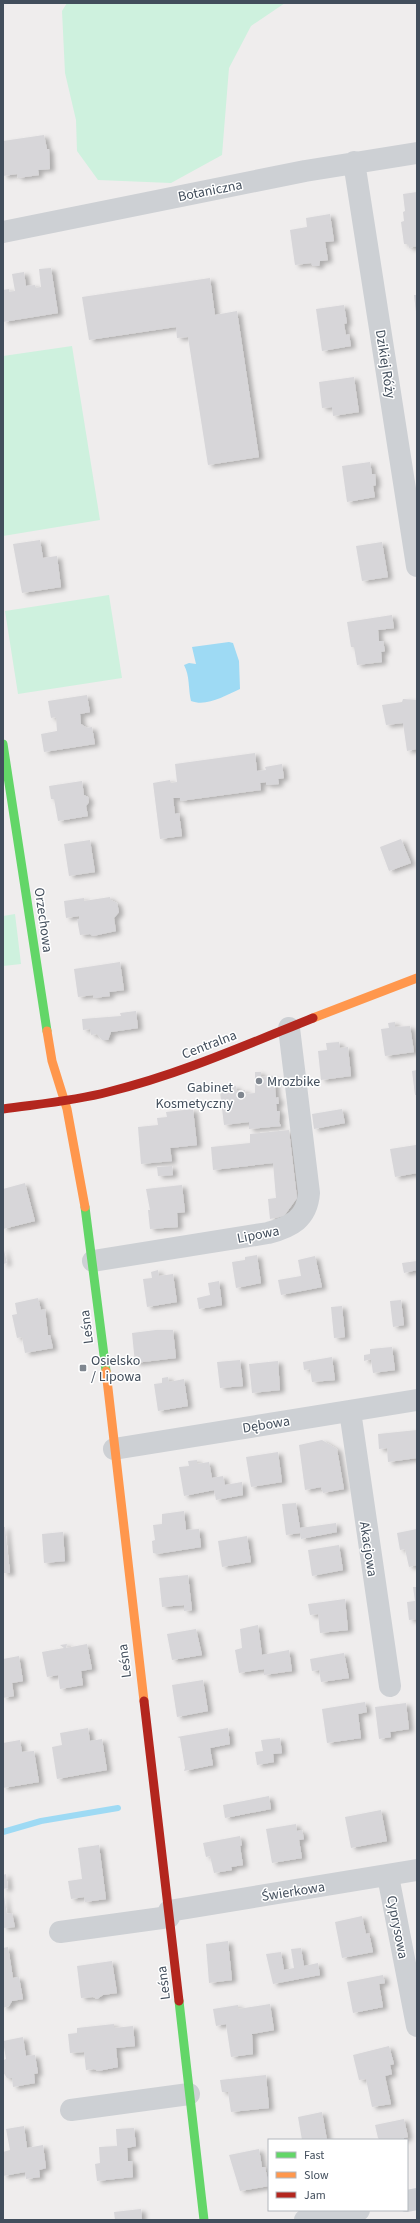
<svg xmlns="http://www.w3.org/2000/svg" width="420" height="2223" viewBox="0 0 420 2223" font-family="'Source Sans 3',sans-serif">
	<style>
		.green { fill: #cef1de }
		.water { fill: #9edaf4 }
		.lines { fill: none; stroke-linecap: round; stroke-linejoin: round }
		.stream { stroke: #9edaf4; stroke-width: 6 }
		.building { fill: #d7d6d9; filter: url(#shadow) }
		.street { stroke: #cdd0d4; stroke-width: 22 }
		.fast { stroke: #63d668; stroke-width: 9 }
		.slow { stroke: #ff974d; stroke-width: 9 }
		.jam { stroke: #b3261e; stroke-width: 9 }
		.poi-dot { fill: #7f868f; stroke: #fff; stroke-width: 1.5 }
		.labels { text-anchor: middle; stroke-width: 3; stroke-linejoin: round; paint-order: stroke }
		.street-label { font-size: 14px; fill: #424e5c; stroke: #fff }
		.poi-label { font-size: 14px; fill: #424e5c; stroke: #fff; text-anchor: start }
	</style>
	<defs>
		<filter id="shadow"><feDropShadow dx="4.5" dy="2.5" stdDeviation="2" flood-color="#0004"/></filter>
	</defs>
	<rect width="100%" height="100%" fill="#efeded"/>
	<path class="green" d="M 67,3 L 285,3 L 251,26 L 229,68 L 222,155 L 171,183 L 98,180 L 77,151 L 76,120 L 65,73 L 62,11 Z
		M 72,346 L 100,520 L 3,536 L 3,356 Z
		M 109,595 L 122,678 L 18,694 L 5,611 Z
		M 15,914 L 21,964 L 3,966 L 3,916 Z"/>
	<path class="water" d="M 229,642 L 233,643 L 239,661 L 240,689 C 224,696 207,707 191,701 C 188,688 190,676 184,665 L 189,663 L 196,664 L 192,647 Z"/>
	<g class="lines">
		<path class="stream" d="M 3,1832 L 41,1821 L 118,1808"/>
	</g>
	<path class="building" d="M 44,135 L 47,149 L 49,149 L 50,169 L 38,170 L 39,175 L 18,178 L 17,174 L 3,176 L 3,141 Z
		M 417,192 L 417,246 L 409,248 L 408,244 L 404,244 L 401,222 L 404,221 L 403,212 L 405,211 L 403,194 Z
		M 330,214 L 334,241 L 325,242 L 328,260 L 320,261 L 319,266 L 313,266 L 311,263 L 295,265 L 290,230 L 307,227 L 306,218 Z
		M 51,268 L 58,313 L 3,322 L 3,290 L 9,289 L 9,292 L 15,291 L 12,274 L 24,272 L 26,286 L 35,285 L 36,288 L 41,287 L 39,269 Z
		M 210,278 L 215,315 L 237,311 L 259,457 L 208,465 L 188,337 L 177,338 L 176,327 L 89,340 L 82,297 Z
		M 414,295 L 417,295 L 417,312 L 416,312 Z
		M 344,305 L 347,323 L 344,324 L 346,335 L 349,334 L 351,346 L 322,351 L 316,309 Z
		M 354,377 L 359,412 L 333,416 L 332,407 L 322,408 L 319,382 Z
		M 370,462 L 372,474 L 375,474 L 376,485 L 373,486 L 375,497 L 347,502 L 342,466 Z
		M 40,540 L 43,558 L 57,556 L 61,587 L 22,593 L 13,544 Z
		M 382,542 L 388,577 L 362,581 L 356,546 Z
		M 392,615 L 394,628 L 378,630 L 379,641 L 383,641 L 385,651 L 381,652 L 382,662 L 357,665 L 354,647 L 351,647 L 347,622 Z
		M 87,695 L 90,712 L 80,714 L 81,724 L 87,728 L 92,727 L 95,744 L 44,752 L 41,734 L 57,731 L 56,717 L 51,718 L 48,701 Z
		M 403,699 L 417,700 L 417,749 L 407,751 L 403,723 L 386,725 L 382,705 L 402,702 Z
		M 255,753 L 257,771 L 266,770 L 265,767 L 282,764 L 284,778 L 278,779 L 279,784 L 266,785 L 266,782 L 260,783 L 261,790 L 180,801 L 180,798 L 173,798 L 175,814 L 179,813 L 182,836 L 160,839 L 153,783 L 170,780 L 171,783 L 177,782 L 175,764 Z
		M 82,781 L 84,795 L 88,797 L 89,802 L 86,806 L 88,816 L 58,821 L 54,799 L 51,799 L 49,786 Z
		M 401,839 L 411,863 L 389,871 L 380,847 Z
		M 90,840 L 95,872 L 69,876 L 64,844 Z
		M 110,897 L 111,900 L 117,903 L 119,912 L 114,918 L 116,931 L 93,936 L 90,934 L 80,935 L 77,919 L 79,919 L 79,916 L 66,918 L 64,901 L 84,898 L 84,901 Z
		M 120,962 L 124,990 L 109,992 L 110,996 L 94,998 L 93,995 L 78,997 L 74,969 Z
		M 136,1011 L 138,1028 L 111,1032 L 108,1040 L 102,1040 L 97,1034 L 91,1035 L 90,1029 L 83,1030 L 82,1019 L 121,1016 L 120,1013 Z
		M 395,1022 L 395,1027 L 410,1026 L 414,1052 L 385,1056 L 381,1029 L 389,1028 L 388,1023 Z
		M 339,1042 L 340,1048 L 348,1047 L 351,1076 L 321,1080 L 318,1051 L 327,1050 L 326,1043 Z
		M 417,1070 L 417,1095 L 415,1095 L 412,1071 Z
		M 255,1072 L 261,1072 L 261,1077 L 274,1076 L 276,1098 L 278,1097 L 279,1104 L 276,1104 L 277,1111 L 280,1111 L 279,1122 L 281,1126 L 249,1129 L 249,1122 L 224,1125 L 220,1092 L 225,1091 L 225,1088 L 236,1086 L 237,1091 L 245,1090 L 246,1094 L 255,1093 Z
		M 193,1109 L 197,1145 L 170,1148 L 172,1161 L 141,1164 L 138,1127 L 158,1125 L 157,1118 L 167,1117 L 166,1112 Z
		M 342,1109 L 345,1123 L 314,1129 L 312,1114 Z
		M 289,1130 L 297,1198 L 284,1216 L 270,1219 L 268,1199 L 276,1198 L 273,1163 L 213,1170 L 211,1147 L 250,1143 L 250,1134 Z
		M 416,1145 L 417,1173 L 395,1177 L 390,1149 Z
		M 172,1166 L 173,1175 L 158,1176 L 157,1167 Z
		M 25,1183 L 35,1221 L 3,1229 L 3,1189 Z
		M 182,1185 L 185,1212 L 177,1213 L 178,1227 L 150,1229 L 148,1210 L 150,1210 L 146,1189 Z
		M 3,1246 L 7,1263 L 3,1264 Z
		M 257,1255 L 261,1283 L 236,1288 L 232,1262 L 245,1260 L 245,1257 Z
		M 315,1256 L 322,1287 L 281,1295 L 278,1280 L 301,1276 L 298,1260 Z
		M 417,1261 L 417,1270 L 404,1273 L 402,1263 Z
		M 158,1270 L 159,1276 L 173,1274 L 177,1302 L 147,1307 L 143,1279 L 152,1278 L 151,1272 Z
		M 219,1281 L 222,1305 L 199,1309 L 197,1298 L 210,1295 L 208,1283 Z
		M 38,1298 L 41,1310 L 45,1309 L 48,1335 L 50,1335 L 53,1348 L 25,1353 L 22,1337 L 17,1338 L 12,1315 L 17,1314 L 15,1303 Z
		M 401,1300 L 404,1325 L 393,1327 L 390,1301 Z
		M 342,1306 L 345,1337 L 334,1338 L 331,1307 Z
		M 156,1330 L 173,1330 L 176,1358 L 135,1363 L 132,1333 Z
		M 392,1347 L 395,1370 L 373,1373 L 371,1359 L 364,1361 L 364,1355 L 370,1354 L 370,1349 Z
		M 332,1357 L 335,1380 L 312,1382 L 310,1369 L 304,1370 L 303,1362 Z
		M 240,1360 L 243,1386 L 220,1388 L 217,1362 Z
		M 278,1361 L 280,1390 L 252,1393 L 249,1364 Z
		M 168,1377 L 169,1382 L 184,1379 L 188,1406 L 158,1411 L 154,1384 L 162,1383 L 162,1378 Z
		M 417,1430 L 417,1458 L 388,1462 L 387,1448 L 379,1449 L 378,1434 Z
		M 322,1440 L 337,1449 L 344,1489 L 323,1493 L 321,1487 L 305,1490 L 299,1445 Z
		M 278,1452 L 282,1482 L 251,1487 L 246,1457 Z
		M 197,1460 L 197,1464 L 209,1462 L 212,1478 L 223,1476 L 225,1485 L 242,1482 L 243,1495 L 216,1500 L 214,1490 L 184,1496 L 179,1467 L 189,1466 L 188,1461 Z
		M 296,1503 L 300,1528 L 336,1523 L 337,1532 L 301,1539 L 300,1533 L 286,1535 L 282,1504 Z
		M 184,1511 L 186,1530 L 199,1529 L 201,1547 L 157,1554 L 153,1553 L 152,1541 L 155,1540 L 153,1525 L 162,1524 L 162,1514 Z
		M 3,1527 L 5,1527 L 10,1573 L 3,1573 Z
		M 417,1529 L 417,1565 L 409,1567 L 405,1549 L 400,1550 L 397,1533 Z
		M 63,1532 L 65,1561 L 44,1563 L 42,1534 Z
		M 247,1536 L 251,1562 L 222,1567 L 218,1541 Z
		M 339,1545 L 343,1570 L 312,1576 L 308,1550 Z
		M 188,1575 L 192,1610 L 184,1611 L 184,1605 L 162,1607 L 159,1578 Z
		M 413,1587 L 417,1587 L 417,1619 L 409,1620 L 407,1602 L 415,1601 Z
		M 345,1599 L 348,1630 L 320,1633 L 318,1614 L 310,1615 L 308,1604 Z
		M 258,1625 L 262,1655 L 289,1650 L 292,1671 L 264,1675 L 264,1669 L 239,1673 L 235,1650 L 242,1648 L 240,1629 Z
		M 196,1629 L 202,1655 L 172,1660 L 167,1634 Z
		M 67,1644 L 66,1648 L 87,1644 L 92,1669 L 81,1671 L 83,1685 L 60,1689 L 58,1675 L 47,1677 L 42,1652 L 64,1648 L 60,1645 Z
		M 344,1653 L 349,1678 L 321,1682 L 319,1670 L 312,1671 L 310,1659 Z
		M 19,1656 L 23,1681 L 12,1683 L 14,1696 L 3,1698 L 3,1659 Z
		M 203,1680 L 208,1711 L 177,1717 L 172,1685 Z
		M 365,1702 L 367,1712 L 358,1714 L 361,1738 L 327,1743 L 322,1709 Z
		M 406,1703 L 409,1729 L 390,1732 L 391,1737 L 379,1739 L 375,1707 Z
		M 88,1728 L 90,1741 L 102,1739 L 107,1770 L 57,1779 L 52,1747 L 62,1745 L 60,1733 Z
		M 228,1728 L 230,1744 L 210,1748 L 213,1765 L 184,1771 L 185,1768 L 180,1738 L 177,1737 Z
		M 280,1738 L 282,1753 L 273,1754 L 274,1762 L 257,1765 L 255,1752 L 263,1751 L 261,1740 Z
		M 20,1740 L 22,1752 L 34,1751 L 39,1782 L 3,1788 L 3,1743 Z
		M 269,1796 L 271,1809 L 225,1818 L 223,1805 Z
		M 381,1810 L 387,1841 L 351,1848 L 345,1817 Z
		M 296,1824 L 297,1831 L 302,1830 L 304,1839 L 299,1840 L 302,1858 L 272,1863 L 266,1829 Z
		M 240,1836 L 242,1845 L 240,1846 L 243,1865 L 231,1867 L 232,1870 L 214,1873 L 210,1856 L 206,1857 L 203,1843 Z
		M 99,1845 L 106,1899 L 85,1902 L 84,1897 L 71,1899 L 68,1881 L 82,1879 L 78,1848 Z
		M 6,1874 L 8,1888 L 3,1889 L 3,1875 Z
		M 3,1890 L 7,1914 L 12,1913 L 15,1927 L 3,1928 Z
		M 362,1916 L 366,1934 L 369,1933 L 373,1952 L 342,1958 L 335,1922 Z
		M 228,1941 L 232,1980 L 209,1983 L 206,1944 Z
		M 8,1947 L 13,1978 L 19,1977 L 23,1999 L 12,2001 L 9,2006 L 3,2008 L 3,1948 Z
		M 301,1948 L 304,1966 L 318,1963 L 320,1975 L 273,1984 L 266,1954 L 281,1952 L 284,1970 L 294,1968 L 291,1949 Z
		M 112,1961 L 117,1993 L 103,1995 L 97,1999 L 93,1997 L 81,1998 L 77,1966 Z
		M 383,1975 L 385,1983 L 379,1984 L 383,2007 L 353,2013 L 347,1982 Z
		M 270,2004 L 274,2030 L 252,2034 L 253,2054 L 231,2057 L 226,2024 L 216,2026 L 213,2009 L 238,2005 L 238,2009 Z
		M 114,2024 L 114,2028 L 133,2026 L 135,2046 L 116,2048 L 118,2067 L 98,2071 L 94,2069 L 86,2070 L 84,2052 L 70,2053 L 68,2034 L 77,2033 L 77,2028 Z
		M 23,2037 L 26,2056 L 35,2055 L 38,2073 L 34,2074 L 35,2083 L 13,2087 L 12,2078 L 7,2078 L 3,2072 L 3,2065 L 4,2060 L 6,2059 L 3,2041 Z
		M 389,2046 L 394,2064 L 390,2065 L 392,2074 L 385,2076 L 391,2104 L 372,2107 L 366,2079 L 359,2080 L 353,2055 Z
		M 266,2075 L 269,2108 L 231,2112 L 228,2092 L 222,2092 L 220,2080 Z
		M 322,2112 L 327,2140 L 302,2140 L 298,2117 Z
		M 404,2119 L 408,2137 L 404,2138 L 404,2140 L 380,2140 L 378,2138 L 375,2125 Z
		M 24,2126 L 27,2148 L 43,2145 L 46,2168 L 39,2170 L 40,2177 L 26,2179 L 25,2172 L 3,2176 L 3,2152 L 10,2150 L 6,2129 Z
		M 134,2128 L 136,2146 L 127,2148 L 128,2161 L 132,2161 L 133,2177 L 97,2181 L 95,2164 L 100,2163 L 99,2147 L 117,2146 L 116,2129 Z
		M 259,2149 L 262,2167 L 265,2167 L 269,2186 L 240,2191 L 229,2155 Z
		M 141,2209 L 142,2220 L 115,2220 L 114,2212 Z"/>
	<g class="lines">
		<path class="street" d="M 354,162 L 417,566
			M 3,232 L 305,171 L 417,153
			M 93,1261 L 268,1233 C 291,1227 307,1219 309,1193 L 289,1028
			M 350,1411 L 390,1686
			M 114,1449 L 417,1400
			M 388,1876 L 417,2026
			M 169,1911 L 417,1870
			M 60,1932 L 169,1917
			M 71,2110 L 189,2094
			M 407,2201 L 417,2199
			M 305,2220 L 359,2210"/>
		<path class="fast" d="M 3,744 L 47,1031
			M 85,1207 L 106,1371
			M 179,2001 L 204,2220"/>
		<path class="slow" d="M 313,1018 L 417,978
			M 47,1031 L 52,1061 L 67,1109 L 85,1207
			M 106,1371 L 144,1701"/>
		<path class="jam" d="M 3,1109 C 38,1104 74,1101 108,1092 C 178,1075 246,1045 313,1018
			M 144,1701 L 179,2001"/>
	</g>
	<g class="poi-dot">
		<circle cx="259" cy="1081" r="4"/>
		<circle cx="241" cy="1095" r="4"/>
		<rect x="79" y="1364" width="8" height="8" rx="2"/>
	</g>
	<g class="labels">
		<g class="street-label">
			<text transform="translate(210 190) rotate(-11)" y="5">Botaniczna</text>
			<text transform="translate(386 364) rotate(81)" y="5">Dzikiej Róży</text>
			<text transform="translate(44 920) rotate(82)" y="5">Orzechowa</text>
			<text transform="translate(209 1044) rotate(-21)" y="5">Centralna</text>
			<text transform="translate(258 1234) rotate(-11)" y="5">Lipowa</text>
			<text transform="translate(86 1327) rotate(-97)" y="5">Leśna</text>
			<text transform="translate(266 1424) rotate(-9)" y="5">Dębowa</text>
			<text transform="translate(369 1549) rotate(81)" y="5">Akacjowa</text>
			<text transform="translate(124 1661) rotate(-97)" y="5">Leśna</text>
			<text transform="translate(293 1891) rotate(-9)" y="5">Świerkowa</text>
			<text transform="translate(398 1927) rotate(79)" y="5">Cyprysowa</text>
			<text transform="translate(163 1983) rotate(-97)" y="5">Leśna</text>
		</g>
		<g class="poi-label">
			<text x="267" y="1086">Mrozbike</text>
			<text x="233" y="1092" text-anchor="end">Gabinet<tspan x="233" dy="16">Kosmetyczny</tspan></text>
			<text x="91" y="1365">Osielsko<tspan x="91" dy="16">/ Lipowa</tspan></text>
		</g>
	</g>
	<rect width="420" height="2223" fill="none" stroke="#424e5c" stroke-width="8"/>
	<rect x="268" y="2139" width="140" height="72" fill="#ffffff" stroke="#b3b8be"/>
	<rect x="276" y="2152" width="20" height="6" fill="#63d668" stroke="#b3b8be"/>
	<text x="304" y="2159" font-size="12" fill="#424e5c">Fast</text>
	<rect x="276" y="2172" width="20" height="6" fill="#ff974d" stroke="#b3b8be"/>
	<text x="304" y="2179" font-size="12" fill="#424e5c">Slow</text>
	<rect x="276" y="2192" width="20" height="6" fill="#b3261e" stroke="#b3b8be"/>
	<text x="304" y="2199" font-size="12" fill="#424e5c">Jam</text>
</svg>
